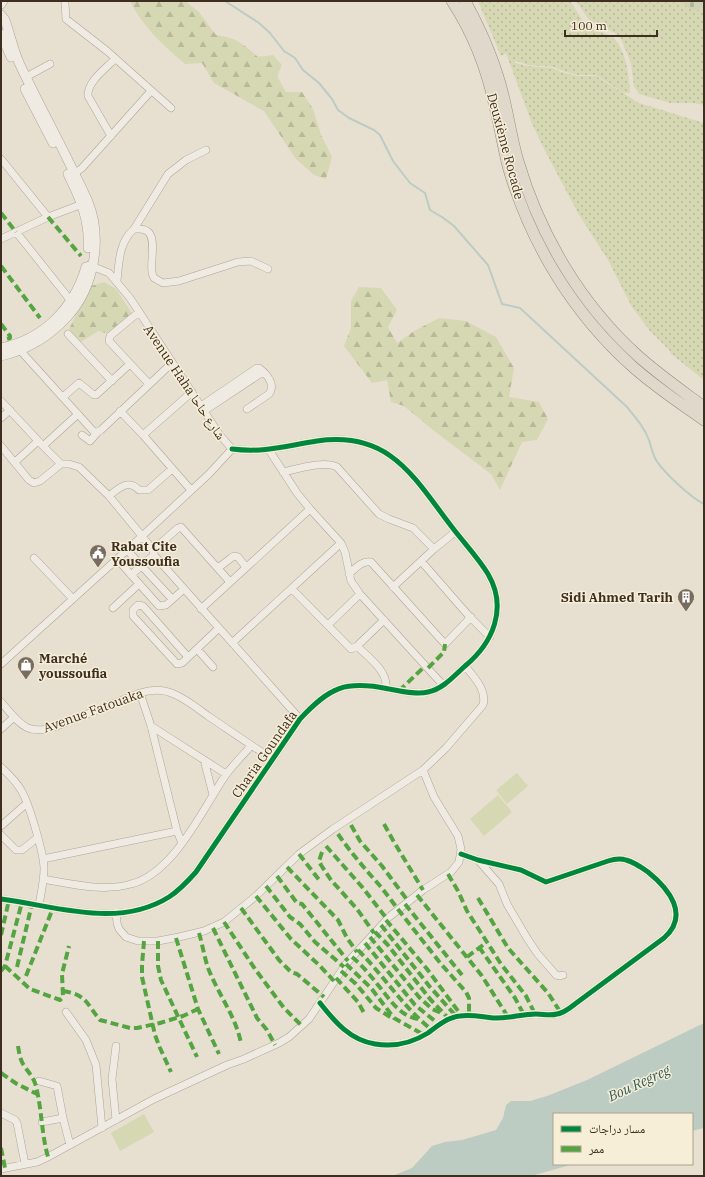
<svg xmlns="http://www.w3.org/2000/svg" width="705" height="1177" viewBox="0 0 705 1177" font-family="'IBM Plex Serif','Noto Naskh Arabic',serif">
	<style>
		.grass { fill: url(#grass-dots) }
		.forest { fill: url(#forest-firs) }
		.cemetery { fill: url(#cemetery-stones) }
		.pitch { fill: #d6d7b3 }
		.water { fill: #bcccc2 }
		.lines { fill: none; stroke-linecap: round; stroke-linejoin: round }
		.stream { stroke: #bcccc2; stroke-width: 2 }
		.minor-casing { stroke: #ada599; stroke-width: 8 }
		.tertiary-casing { stroke: #ada599; stroke-width: 10 }
		.trunk-casing { stroke: #928b80; stroke-width: 12 }
		.minor { stroke: #efebe3; stroke-width: 7 }
		.tertiary { stroke: #efebe3; stroke-width: 9 }
		.trunk { stroke: #e0d9cb; stroke-width: 11 }
		.quiet { stroke: #54a441; stroke-width: 4; stroke-dasharray: 8 4; stroke-linecap: butt }
		.cycleway-casing { stroke: #f7eed8; stroke-width: 8 }
		.cycleway { stroke: #00873e; stroke-width: 5 }
		.labels { text-anchor: middle; stroke-width: 3; stroke-linejoin: round; paint-order: stroke }
		.street-label { font-size: 13px; fill: #3d2e20; stroke: #f7eed8 }
		.poi-label { font-size: 13px; font-weight: bold; fill: #3d2e20; stroke: #f7eed8; text-anchor: start }
		.water-label { font-size: 14px; font-style: italic; fill: #2f5d5a; stroke: #f7eed8 }
	</style>
	<defs>
		<pattern id="grass-dots" width="8" height="8" patternUnits="userSpaceOnUse"><rect width="8" height="8" fill="#d6d7b3"/><path d="M2 2h.1M6 6h.1" fill="none" stroke="#b9b99a" stroke-width="1.8" stroke-linecap="round"/></pattern>
		<pattern id="forest-firs" width="22" height="20" patternUnits="userSpaceOnUse"><rect width="22" height="20" fill="#d6d7b3"/><path d="M5 1l3.5 6h-7zM16 11l3.5 6h-7z" fill="#b9b99a"/></pattern>
		<pattern id="cemetery-stones" width="16" height="16" patternUnits="userSpaceOnUse"><rect width="16" height="16" fill="#d1d1b3"/><path d="M2 7V4a2 2 0 0 1 4 0v3zM10 15v-3a2 2 0 0 1 4 0v3z" fill="#b4b49a"/></pattern>
	</defs>
	<rect width="100%" height="100%" fill="#e7e0d1"/>
	<path class="grass" d="M 460,1 L 547,246 L 561,271 L 662,382 L 704,413 L 704,415 L 648,374 L 624,351 L 601,327 L 579,300 L 552,260 L 528,209 L 459,2 Z
		M 478,1 L 570,1 C 576,9 581,20 588,26 C 595,31 604,32 611,36 C 625,45 630,77 630,93 L 624,93 L 596,75 L 577,75 L 563,71 L 554,67 L 528,65 L 516,61 L 515,63 L 528,66 L 553,68 L 561,72 L 577,76 L 596,76 L 639,103 L 704,123 L 704,380 L 670,353 L 671,352 L 650,331 L 632,307 L 608,260 L 578,213 L 542,145 L 531,121 L 506,53 L 501,56 Z
		M 576,1 L 680,1 L 693,11 L 704,8 L 704,105 L 694,103 L 670,103 L 639,94 L 634,86 L 631,63 L 621,39 L 615,33 L 589,20 Z"/>
	<path class="forest" d="M 130,1 L 185,1 L 199,12 L 216,35 C 237,38 242,43 258,57 L 273,55 L 282,65 L 277,76 L 286,92 L 302,92 L 313,109 L 321,135 L 332,157 L 326,179 L 314,175 L 296,159 L 264,111 L 214,83 L 202,63 L 185,64 C 164,46 142,26 130,1 Z
		M 104,282 L 116,289 L 133,315 L 109,334 L 98,331 L 81,342 L 68,331 L 91,286 Z
		M 359,287 L 381,288 L 397,310 L 388,327 L 397,343 L 414,331 L 439,318 L 466,321 L 496,337 L 514,368 L 509,397 L 539,402 L 548,419 L 537,440 L 522,442 L 500,490 L 491,474 L 433,430 L 404,406 L 391,402 L 387,380 L 372,383 L 344,346 L 351,328 L 351,301 Z"/>
	<path class="cemetery" d="M 680,1 L 704,1 L 704,8 L 693,11 Z"/>
	<path class="pitch" d="M 517,773 L 528,786 L 507,804 L 496,790 Z
		M 498,795 L 512,812 L 484,836 L 470,819 Z
		M 144,1114 L 154,1132 L 120,1151 L 111,1133 Z"/>
	<path class="water" d="M 704,1023 L 704,1128 L 692,1131 L 692,1114 L 554,1114 L 554,1164 L 574,1164 L 531,1176 L 392,1176 L 412,1168 L 432,1146 L 445,1142 L 462,1140 L 496,1130 L 503,1118 L 506,1105 L 511,1101 L 530,1101 L 547,1096 L 587,1080 Z"/>
	<g class="lines">
		<path class="stream" d="M 225,1 L 259,23 L 270,33 L 284,51 L 295,58 L 303,70 L 319,83 L 332,99 L 338,110 L 349,118 L 374,130 L 380,135 L 393,161 L 410,183 L 425,193 L 430,210 L 442,217 L 454,226 L 488,265 L 502,304 L 520,308 L 627,407 C 636,418 644,427 649,440 C 651,446 652,452 655,458 C 661,470 691,498 704,504"/>
		<g class="minor-casing">
			<path id="minor" d="M 65,3 L 66,19 L 107,51 L 171,108
				M 26,77 L 50,64
				M 111,136 L 88,96 C 87,82 105,69 115,59
				M 1,159 L 48,217
				M 71,176 L 82,168 L 151,91
				M 134,229 L 168,174 L 186,160 L 206,150
				M 16,232 L 71,301
				M 1,239 L 48,217 L 85,203
				M 89,265 L 109,273 L 130,298 L 219,434 L 232,449
				M 117,281 C 119,262 119,242 134,229 C 139,229 143,228 147,231 C 157,237 150,262 152,272 C 152,274 153,276 154,278 L 163,283 L 179,281 L 238,262 L 251,261 L 268,269
				M 139,312 L 110,336 L 109,341 L 149,384
				M 68,334 L 112,381
				M 18,348 L 95,433 L 101,430 L 172,363
				M 63,397 L 79,383 L 94,395 L 96,395 L 130,364
				M 1,401 L 43,446 L 61,464 L 69,464 L 79,467 L 109,496 L 142,536 L 153,550 L 154,555 L 300,719
				M 201,406 L 257,368 L 259,368 C 267,374 276,385 269,394 L 247,409
				M 120,411 L 143,435 L 191,490
				M 204,411 L 263,372
				M 1,418 L 10,410
				M 82,435 L 90,441 L 97,433
				M 143,435 L 192,392
				M 1,446 L 29,480 L 34,483 L 40,481 L 61,464
				M 43,446 L 78,414
				M 269,450 L 297,493 L 310,509 L 341,543 L 345,552 L 351,581 L 360,594 L 443,685
				M 15,462 L 38,441
				M 283,472 C 297,469 325,460 337,467 L 379,514 L 389,519 L 413,528 L 434,549
				M 109,496 C 118,489 128,478 139,490 L 148,490 L 172,469
				M 127,550 L 172,599
				M 153,550 L 178,528 L 181,527 L 230,582
				M 34,558 L 73,599
				M 117,559 L 159,606 L 166,605 L 184,589
				M 421,561 L 469,616 L 490,637
				M 218,568 L 231,558 L 234,556 L 238,557 L 246,567
				M 349,574 C 355,569 362,560 371,562 L 445,644 L 471,617
				M 131,575 L 154,555
				M 393,587 L 434,549 L 455,532
				M 292,589 L 351,649 L 357,646 L 384,620
				M 113,608 L 139,584
				M 201,609 L 310,509
				M 328,625 L 360,594
				M 232,643 L 341,543
				M 357,646 C 368,657 388,671 386,688
				M 197,649 L 213,667
				M 188,657 L 143,606 L 138,605 L 133,610 L 133,616 L 177,664 L 182,663 L 219,628
				M 1,664 L 127,550 L 209,474 L 232,449
				M 140,693 L 151,726 L 177,831 L 182,843
				M 1,702 C 20,724 27,737 57,726 L 140,693 C 152,689 163,689 174,694 C 186,699 197,708 208,716 C 229,730 250,745 273,759
				M 151,726 L 226,774
				M 1,729 L 14,717
				M 204,760 L 213,795
				M 1,767 C 8,774 16,781 21,790 C 29,803 44,854 44,869 C 44,881 41,893 39,905
				M 1,826 L 27,803
				M 1,835 L 16,850 L 22,850 L 37,838
				M 43,859 L 177,831
				M 478,860 L 499,884 L 507,904 L 527,938 L 537,953 L 556,975 L 560,976 L 563,975
				M 43,879 C 71,884 103,892 131,884 C 174,873 202,810 225,776 C 233,765 242,756 251,746
				M 1,899 C 56,906 118,929 169,897 C 180,890 188,881 196,872 L 300,719 C 330,687 345,680 389,689 C 401,691 416,695 428,692 C 443,689 454,676 465,666 C 493,643 508,608 488,574 C 479,559 466,545 455,531 C 415,480 392,430 317,441 C 285,446 265,453 232,449
				M 116,913 L 117,923 L 119,929 L 126,937 L 138,941 L 158,941 L 179,937 L 204,931 L 224,922 L 256,896 L 299,854 L 333,829 L 423,770 L 446,748 L 483,705 C 487,690 474,677 465,666
				M 320,1003 C 335,1022 350,1040 375,1044 C 393,1047 412,1043 428,1033 C 437,1026 448,1017 460,1016 C 471,1014 482,1017 493,1018 C 508,1019 521,1014 536,1014 C 543,1014 550,1016 557,1014 C 564,1013 570,1008 575,1004 L 664,938 C 690,915 669,889 648,872 C 641,867 634,862 626,860 C 620,858 614,859 608,861 L 546,882 L 521,870 L 478,860 L 461,854
				M 66,1012 L 86,1040 L 96,1065 L 102,1128
				M 116,1046 L 112,1079 L 116,1120
				M 39,1081 L 57,1086 L 63,1118 L 70,1145
				M 1,1113 L 15,1120 L 17,1123 L 25,1164
				M 42,1122 L 63,1118
				M 1,1169 L 37,1162 L 48,1157 L 154,1099 L 227,1065 L 244,1059 L 279,1043 L 289,1037 L 309,1019 L 346,964 L 389,917 L 423,890 L 451,872 L 459,862 L 461,849 L 458,836 L 434,797 L 423,770"/>
		</g>
		<g class="tertiary-casing">
			<path id="tertiary" d="M 1,4 L 3,1
				M 1,15 L 5,20 C 11,37 14,54 22,69 C 35,96 49,123 63,150 C 71,167 81,185 88,202 C 103,239 94,287 68,316 C 50,336 27,350 1,356
				M 1,34 L 11,57
				M 25,89 L 53,143
				M 68,174 C 80,198 90,221 88,248
				M 1,348 C 44,339 74,308 86,267"/>
		</g>
		<g class="trunk-casing">
			<path id="trunk" d="M 452,1 C 473,33 487,69 495,107 C 500,126 503,146 508,166 C 530,242 572,312 632,366 C 654,386 680,403 704,420
				M 465,1 C 482,32 496,64 504,99 C 509,120 512,141 518,161 C 540,235 580,303 637,355 C 658,374 681,390 704,407"/>
		</g>
		<use href="#minor" class="minor"/>
		<use href="#tertiary" class="tertiary"/>
		<use href="#trunk" class="trunk"/>
		<path class="quiet" d="M 1,213 L 16,232
			M 48,217 L 81,256
			M 1,266 L 40,318
			M 1,324 L 10,336 L 10,338 L 6,339
			M 428,668 L 444,652 L 445,644
			M 399,691 L 425,666
			M 384,824 L 394,842 L 423,890
			M 351,825 L 360,841 L 382,866 L 408,901
			M 338,834 C 351,853 366,870 381,887 C 389,897 396,907 404,917 L 441,964 L 466,992 L 469,998 L 469,1015
			M 326,846 L 363,888 L 387,919
			M 322,852 L 319,861 L 321,865 L 331,880 L 357,909 L 374,933
			M 299,854 L 320,881
			M 287,867 L 338,920 L 347,938 L 357,952
			M 448,874 L 458,891 L 467,911 L 501,964 L 526,996 L 535,1014
			M 277,876 L 297,903 L 302,904 L 348,961
			M 266,886 L 290,917 L 300,924 L 315,942 L 344,967
			M 417,895 L 482,976 L 508,1017
			M 256,896 L 291,939 L 319,965 L 334,981
			M 478,898 L 508,948 L 548,993 L 561,1013
			M 405,904 L 462,975
			M 241,908 L 279,960 L 291,972 L 297,974 L 324,997
			M 386,920 L 427,969 L 461,1015
			M 224,922 L 255,969 L 284,1008 L 302,1026
			M 381,925 L 430,987 L 456,1016
			M 213,928 L 257,1018 L 267,1030 L 275,1045
			M 375,932 L 387,944 L 430,999 L 449,1019
			M 199,933 C 203,946 205,963 211,975 C 221,998 236,1018 241,1043
			M 1,935 L 9,900
			M 370,937 L 419,997 L 432,1009 L 444,1014
			M 176,938 L 198,1009 L 219,1054
			M 144,941 L 142,965 L 142,977 L 155,1035 L 160,1048 L 171,1072
			M 158,941 L 158,966 L 161,980 L 197,1057
			M 365,943 L 415,1005 L 440,1025
			M 479,947 L 515,998 L 524,1015
			M 358,950 C 384,976 403,1007 432,1030
			M 352,957 C 362,965 370,975 378,985 C 389,998 399,1016 418,1019
			M 467,957 L 483,945
			M 346,964 L 371,988 L 394,1018 L 424,1035
			M 5,966 L 30,989 L 60,1000 L 63,997 L 62,974 L 69,946
			M 17,967 L 32,904
			M 1,971 L 5,966 L 22,902
			M 341,971 L 356,984 L 376,1008 L 392,1018
			M 26,976 L 53,908
			M 336,978 L 358,1002 L 364,1013
			M 63,991 C 87,995 86,1003 100,1020 L 130,1028 L 137,1028 L 160,1023 L 183,1016 L 198,1009
			M 18,1046 C 19,1052 20,1059 23,1064 C 27,1071 32,1075 35,1083 C 42,1107 41,1132 48,1157
			M 1,1073 L 17,1084 L 37,1094
			M 1,1148 L 5,1168"/>
		<g class="cycleway-casing">
			<path id="cycleway" d="M 1,899 C 56,906 118,929 169,897 C 180,890 188,881 196,872 L 300,719 C 330,687 345,680 389,689 C 401,691 416,695 428,692 C 443,689 454,676 465,666 C 493,643 508,608 488,574 C 479,559 466,545 455,531 C 415,480 392,430 317,441 C 285,446 265,453 232,449
				M 320,1003 C 335,1022 350,1040 375,1044 C 393,1047 412,1043 428,1033 C 437,1026 448,1017 460,1016 C 471,1014 482,1017 493,1018 C 508,1019 521,1014 536,1014 C 543,1014 550,1016 557,1014 C 564,1013 570,1008 575,1004 L 664,938 C 690,915 669,889 648,872 C 641,867 634,862 626,860 C 620,858 614,859 608,861 L 546,882 L 521,870 L 478,860 L 461,854"/>
		</g>
		<use href="#cycleway" class="cycleway"/>
	</g>
	<defs>
		<g id="civic-pin" transform="scale(0.9)"><path d="M0 17L-7.5 6A9.5 9.5 0 1 1 7.5 6Z" fill="#786c5e" stroke="#f7eed8"/><path d="M-.6-6.5H3V-4.5H.6V-3L4-1V1h2V6H-6V1h2V-1L-.6-3ZM-1.2 2.5V6h2.4V2.5Z" fill="#fff"/></g>
		<g id="building-pin" transform="scale(0.9)"><path d="M0 17L-7.5 6A9.5 9.5 0 1 1 7.5 6Z" fill="#786c5e" stroke="#f7eed8"/><path d="M-4-6H4V6H1V3H-1V6H-4ZM-2.5-4.3h1.7v1.8h-1.7ZM.8-4.3h1.7v1.8H.8ZM-2.5-1h1.7V.8h-1.7ZM.8-1h1.7V.8H.8Z" fill="#fff"/></g>
		<g id="shop-pin" transform="scale(0.9)"><path d="M0 17L-7.5 6A9.5 9.5 0 1 1 7.5 6Z" fill="#786c5e" stroke="#f7eed8"/><path d="M-5-2.5h2.3a2.7 3.5 0 0 1 5.4 0H5L5.5 6h-11ZM-1.5-2.5h3a1.5 2.3 0 0 0-3 0Z" fill="#fff"/></g>
	</defs>
	<g fill-rule="evenodd">
		<use href="#civic-pin" x="98" y="553"/>
		<use href="#building-pin" x="686" y="597"/>
		<use href="#shop-pin" x="26" y="665"/>
	</g>
	<g class="labels">
		<g class="street-label">
			<text transform="translate(506 146) rotate(75)" y="5">Deuxième Rocade</text>
			<text transform="translate(185 382) rotate(56)" y="5">Avenue Haha شارع حاحا</text>
			<text transform="translate(93 710) rotate(-20)" y="5">Avenue Fatouaka</text>
			<text transform="translate(264 754) rotate(-55)" y="5">Charia Goundafa</text>
		</g>
		<g class="poi-label">
			<text x="111" y="551">Rabat Cite<tspan x="111" dy="15">Youssoufia</tspan></text>
			<text x="673" y="602" text-anchor="end">Sidi Ahmed Tarih</text>
			<text x="39" y="663">Marché<tspan x="39" dy="15">youssoufia</tspan></text>
		</g>
		<g class="water-label">
			<text transform="translate(639 1083) rotate(-25)" y="5">Bou Regreg</text>
		</g>
	</g>
	<rect width="705" height="1177" fill="none" stroke="#3d2e20" stroke-width="4"/>
	<rect x="553" y="1113" width="140" height="52" fill="#f7eed8" stroke="#ada18e"/>
	<rect x="561" y="1126" width="20" height="6" fill="#00873e" stroke="#ada18e"/>
	<text x="589" y="1133" font-size="12" fill="#3d2e20">مسار دراجات</text>
	<rect x="561" y="1146" width="20" height="6" fill="#54a441" stroke="#ada18e"/>
	<text x="589" y="1153" font-size="12" fill="#3d2e20">ممر</text>
	<path d="M565 30v6h92v-6" fill="none" stroke="#3d2e20" stroke-width="2"/>
	<text x="571" y="30" font-size="12" fill="#3d2e20" stroke="#f7eed8" stroke-width="3" paint-order="stroke">100 m</text>
</svg>
